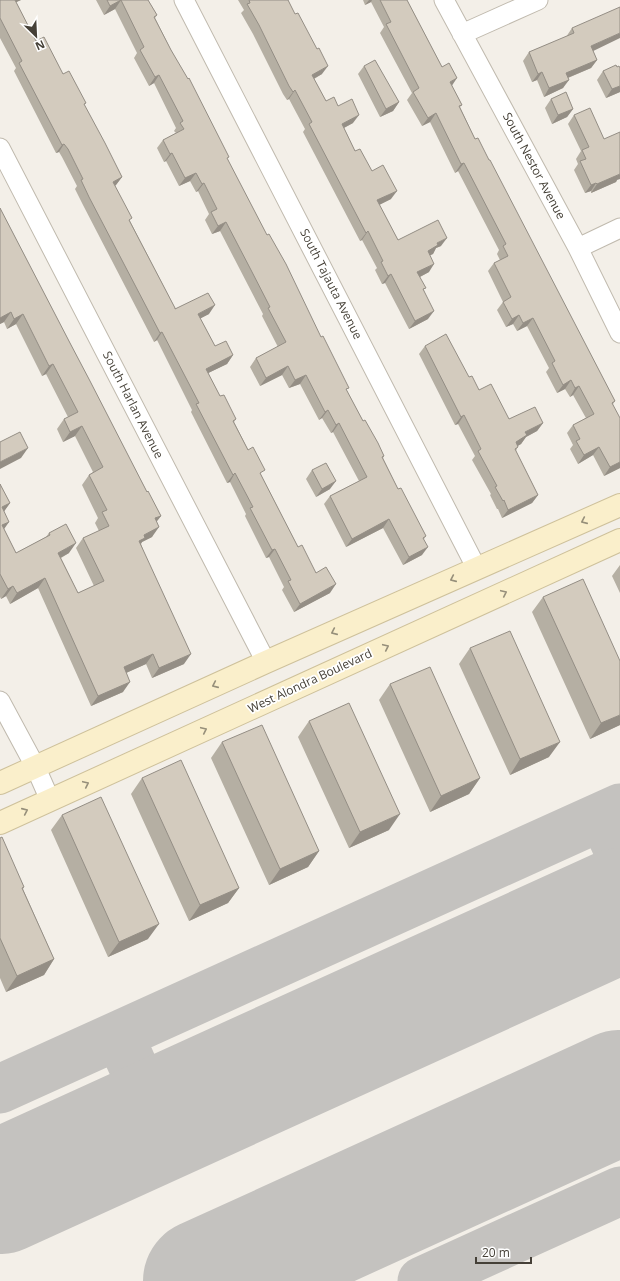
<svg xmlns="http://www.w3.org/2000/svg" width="620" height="1281" viewBox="0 0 620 1281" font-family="'Open Sans',sans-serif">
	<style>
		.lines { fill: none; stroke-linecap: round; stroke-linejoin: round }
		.taxiway { stroke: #c4c2bf; stroke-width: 49 }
		.runway { stroke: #c4c2bf; stroke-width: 124 }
		.minor-casing { stroke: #c0baae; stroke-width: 21 }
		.secondary-casing { stroke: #cec19b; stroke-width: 24 }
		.minor { stroke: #fff; stroke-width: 19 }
		.secondary { stroke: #faefcb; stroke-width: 22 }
		.wall { fill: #b5afa3 }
		.shaded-wall { fill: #948e85 }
		.building { fill: #d3cbbe; stroke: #948e85 }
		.oneway { stroke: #968f7a }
		.labels { text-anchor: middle; stroke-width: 3.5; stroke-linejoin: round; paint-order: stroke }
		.street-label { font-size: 12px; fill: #454037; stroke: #fff }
	</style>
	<rect width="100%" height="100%" fill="#f3efe8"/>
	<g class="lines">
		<path class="taxiway" d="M 603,816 L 620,854
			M 119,1035 L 157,1120
			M 0,1089 L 620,808
			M 226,1271 L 230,1281
			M 422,1281 L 620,1191"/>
		<path class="runway" d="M 0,1192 L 620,910
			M 205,1281 L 620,1092"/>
		<g class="minor-casing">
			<path id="minor" d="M 184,0 L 477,569
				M 444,0 L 578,248 L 620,333
				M 462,34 L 538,0
				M 0,148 L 266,662
				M 578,248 L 620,228
				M 0,701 L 35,766 L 50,800"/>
		</g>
		<g class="secondary-casing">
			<path id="secondary" d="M 0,783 L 266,662 L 620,505
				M 0,823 L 620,540"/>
		</g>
		<use href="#minor" class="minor"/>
		<use href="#secondary" class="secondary"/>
	</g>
	<path class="wall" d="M 0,0 L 21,0 L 16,2 L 36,41 L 63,74 L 86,103 L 84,105 L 122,177 L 115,186 L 130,221 L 175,308 L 209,314 L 200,318 L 215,346 L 233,355 L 227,364 L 208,373 L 220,396 L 236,419 L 234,422 L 298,547 L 330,593 L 294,612 L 282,590 L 284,587 L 269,557 L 266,558 L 245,516 L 246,514 L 230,482 L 227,483 L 191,412 L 192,410 L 157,340 L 154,342 L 83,205 L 75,189 L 77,186 L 62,157 L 59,152 L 56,153 L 14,71 L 16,68 L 0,38 Z
		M 96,0 L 148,0 L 157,15 L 155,18 L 171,50 L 347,391 L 363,421 L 384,456 L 383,458 L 398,489 L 426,536 L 424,539 L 422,555 L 403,565 L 383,528 L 346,547 L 324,504 L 330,496 L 359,481 L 333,432 L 331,433 L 322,418 L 319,420 L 300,384 L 289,388 L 282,375 L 260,386 L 250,367 L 256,358 L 278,347 L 262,316 L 263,314 L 220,231 L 212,234 L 205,220 L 209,214 L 198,191 L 196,192 L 190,181 L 179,186 L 166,161 L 164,162 L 157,148 L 163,140 L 176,133 L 174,131 L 176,128 L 154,83 L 149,86 L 134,58 L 137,53 L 115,9 L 104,15 Z
		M 238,0 L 288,0 L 322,74 L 314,79 L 326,101 L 338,106 L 353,123 L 344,128 L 355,151 L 372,171 L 391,199 L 379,205 L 398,240 L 441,246 L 436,248 L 433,254 L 430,255 L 429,272 L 420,277 L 424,290 L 428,319 L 409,329 L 385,283 L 382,284 L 375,270 L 377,268 L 362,240 L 360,241 L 303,132 L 305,129 L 289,99 L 287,100 L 283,94 L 253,34 L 241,13 L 244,10 Z
		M 363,0 L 407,0 L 462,105 L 460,107 L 475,139 L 489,160 L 615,401 L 613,404 L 620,468 L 604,476 L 593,455 L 578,464 L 570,449 L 573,445 L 567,433 L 573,425 L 586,418 L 573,395 L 570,397 L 565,389 L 557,393 L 546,372 L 549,368 L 527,326 L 517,331 L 513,324 L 506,327 L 497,310 L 503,302 L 488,271 L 494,263 L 500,260 L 497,254 L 499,250 L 458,171 L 455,173 L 430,122 L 422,126 L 407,100 L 412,93 L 380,33 L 384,27 L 371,2 L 365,5 Z
		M 572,28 L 593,51 L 597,60 L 591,68 L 568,78 L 563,88 L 544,97 L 537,80 L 532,82 L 523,61 L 529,52 L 566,37 Z
		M 364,66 L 399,102 L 393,111 L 380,117 L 358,74 Z
		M 617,67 L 620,92 L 606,98 L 597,80 L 603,71 Z
		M 551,99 L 573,109 L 567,117 L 552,124 L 545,108 Z
		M 574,115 L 617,180 L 616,182 L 591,193 L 591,191 L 585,193 L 574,170 L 578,164 L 576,159 L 581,151 L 568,124 Z
		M 0,208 L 147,492 L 161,516 L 157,521 L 152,537 L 142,542 L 141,544 L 184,664 L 152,678 L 146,664 L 126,673 L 123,692 L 91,706 L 38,588 L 10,604 L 6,596 L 1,599 L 0,597 L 0,484 L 10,503 L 4,511 L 4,529 L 16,553 L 46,537 L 49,533 L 69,553 L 61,558 L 78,593 L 94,586 L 76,548 L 83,538 L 99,531 L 95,523 L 98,518 L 82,485 L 89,475 L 93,472 L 75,436 L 63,442 L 57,429 L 64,419 L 68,417 L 46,374 L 42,376 L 16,324 L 7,329 L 4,322 L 0,324 Z
		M 425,346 L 469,377 L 479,390 L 509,419 L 543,423 L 537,431 L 526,437 L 521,444 L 518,446 L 516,451 L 538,495 L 532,503 L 502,518 L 498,509 L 497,509 L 490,495 L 491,494 L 472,460 L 475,456 L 458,424 L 455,425 L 419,354 Z
		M 312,470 L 330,489 L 316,497 L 306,479 Z
		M 620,565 L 620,593 L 612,576 Z
		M 543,597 L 620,725 L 590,739 L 532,612 Z
		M 470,648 L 549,757 L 510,775 L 459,664 Z
		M 390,684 L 480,778 L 469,794 L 430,812 L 379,700 Z
		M 309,721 L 389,830 L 349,848 L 298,737 Z
		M 222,742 L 319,851 L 308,867 L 269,885 L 211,758 Z
		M 142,778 L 239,888 L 228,903 L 189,921 L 131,794 Z
		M 62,815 L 148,939 L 108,957 L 51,830 Z
		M 0,838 L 24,887 L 23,889 L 54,959 L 44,975 L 6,992 L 0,978 Z"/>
	<path class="shaded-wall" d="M 13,0 L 21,0 L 8,6 Z
		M 121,0 L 115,9 L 104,15 L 110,6 Z
		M 369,0 L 372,0 L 371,2 L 365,5 Z
		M 620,33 L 620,38 L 585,55 L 591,46 Z
		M 597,60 L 591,68 L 560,81 L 566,73 Z
		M 328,66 L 322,74 L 306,83 L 312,75 Z
		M 542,72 L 537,80 L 532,82 L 538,74 Z
		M 159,75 L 154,83 L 149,86 L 155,77 Z
		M 457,78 L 451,87 L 450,82 Z
		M 569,80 L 563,88 L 544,97 L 549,88 Z
		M 620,86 L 620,92 L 606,98 L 612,89 Z
		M 295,90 L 289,99 L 287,100 L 293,92 Z
		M 399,102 L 393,111 L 380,117 L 386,109 Z
		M 573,109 L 567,117 L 552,124 L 558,115 Z
		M 436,113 L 430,122 L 422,126 L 428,118 Z
		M 359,115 L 353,123 L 336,132 L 342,124 Z
		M 64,144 L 59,152 L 56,153 L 62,145 Z
		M 172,153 L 166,161 L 164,162 L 170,154 Z
		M 464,163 L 458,171 L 455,173 L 461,164 Z
		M 196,173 L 190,181 L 179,186 L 185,178 Z
		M 620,174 L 620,179 L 617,180 L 616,182 L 591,193 L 597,184 Z
		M 122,177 L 116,185 L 107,190 L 113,182 Z
		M 204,183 L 198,191 L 196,192 L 202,184 Z
		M 596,183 L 591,191 L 585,193 L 591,185 Z
		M 397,191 L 391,199 L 371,209 L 377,200 Z
		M 226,222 L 220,231 L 212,234 L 218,226 Z
		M 368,231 L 362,240 L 360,241 L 366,233 Z
		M 447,238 L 441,246 L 436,248 L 433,254 L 422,259 L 428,251 L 437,243 Z
		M 434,264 L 429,272 L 412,281 L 417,272 Z
		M 391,274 L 385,283 L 382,284 L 388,276 Z
		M 215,305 L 209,314 L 192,323 L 198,314 Z
		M 434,311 L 428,319 L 409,329 L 415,321 Z
		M 11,312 L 4,322 L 0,324 L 0,318 Z
		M 23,314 L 16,324 L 7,329 L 14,319 Z
		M 519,315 L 513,324 L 506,327 L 512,319 Z
		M 533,318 L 527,326 L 517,331 L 523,323 Z
		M 162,332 L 157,340 L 154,342 L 160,333 Z
		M 233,355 L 227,364 L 200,377 L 206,369 Z
		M 53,364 L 46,374 L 42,376 L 49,366 Z
		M 288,366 L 282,375 L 260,386 L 266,378 Z
		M 306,375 L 300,384 L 289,388 L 295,380 Z
		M 571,380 L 565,389 L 557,393 L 563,385 Z
		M 579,386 L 573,395 L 570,397 L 575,388 Z
		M 328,410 L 322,418 L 319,420 L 325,412 Z
		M 464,415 L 458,424 L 455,425 L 461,417 Z
		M 339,423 L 333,432 L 331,433 L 336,425 Z
		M 543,423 L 537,431 L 526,437 L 521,444 L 510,450 L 516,442 L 525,432 Z
		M 82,426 L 75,436 L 63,442 L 70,432 Z
		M 599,447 L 593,455 L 578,464 L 584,455 Z
		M 28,448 L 21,458 L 0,469 L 0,462 Z
		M 620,462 L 620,468 L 604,476 L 610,467 Z
		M 235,473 L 230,482 L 227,483 L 233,475 Z
		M 336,481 L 330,489 L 316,497 L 322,489 Z
		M 538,495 L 532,503 L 502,518 L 508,510 Z
		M 10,503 L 3,513 L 2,507 Z
		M 161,516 L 153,526 L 155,518 Z
		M 389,519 L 383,528 L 346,547 L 352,539 Z
		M 9,522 L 2,532 L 2,525 Z
		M 159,527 L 152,537 L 142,542 L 138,548 L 132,551 L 144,535 Z
		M 76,543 L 69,553 L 51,563 L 58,553 Z
		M 428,547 L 422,555 L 403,565 L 409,557 Z
		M 275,549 L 269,557 L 266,558 L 272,550 Z
		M 45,578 L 38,588 L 10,604 L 17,593 Z
		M 336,584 L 330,593 L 294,612 L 300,604 Z
		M 13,586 L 6,596 L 1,599 L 8,589 Z
		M 153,654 L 146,664 L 117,677 L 124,667 Z
		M 191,654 L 184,664 L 152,678 L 159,668 Z
		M 130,682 L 123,692 L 91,706 L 98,696 Z
		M 620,715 L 620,725 L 590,739 L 601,723 Z
		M 560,742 L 549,757 L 510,775 L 520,759 Z
		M 480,778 L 469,794 L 430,812 L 441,796 Z
		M 400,814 L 389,830 L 349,848 L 360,832 Z
		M 319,851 L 308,867 L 269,885 L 280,869 Z
		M 239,888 L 228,903 L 189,921 L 200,905 Z
		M 159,924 L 148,939 L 108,957 L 119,942 Z
		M 54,959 L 44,975 L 6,992 L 17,976 Z"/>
	<path class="building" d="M 0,0 L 15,0 L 36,41 L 44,37 L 63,74 L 69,71 L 86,103 L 84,104 L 105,143 L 122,177 L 113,182 L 132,218 L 129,220 L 175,308 L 175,309 L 208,293 L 215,305 L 198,314 L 215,346 L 226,341 L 233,355 L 206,369 L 220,396 L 224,395 L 236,419 L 233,421 L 248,450 L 253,447 L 265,470 L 260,473 L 298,547 L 302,545 L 316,573 L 326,567 L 336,584 L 300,604 L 288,581 L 291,580 L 275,549 L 272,550 L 250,508 L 253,507 L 235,473 L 233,475 L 196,404 L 199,403 L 162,332 L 160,333 L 89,197 L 81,180 L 83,179 L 68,149 L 64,144 L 62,145 L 19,63 L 22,61 L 0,18 Z
		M 107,0 L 148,0 L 157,15 L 154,17 L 171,50 L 188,79 L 189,78 L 229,157 L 227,158 L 267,235 L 269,234 L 286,264 L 321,337 L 323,336 L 349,388 L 346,389 L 363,421 L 365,420 L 378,443 L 384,456 L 382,457 L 398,489 L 401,488 L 426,536 L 423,538 L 428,547 L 409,557 L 389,519 L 352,539 L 330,496 L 367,477 L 339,423 L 336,425 L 328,410 L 325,412 L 306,375 L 295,380 L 288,366 L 266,378 L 256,358 L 286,342 L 268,308 L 270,307 L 251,270 L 226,222 L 218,226 L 211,212 L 217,209 L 204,183 L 202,184 L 196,173 L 185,178 L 172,153 L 170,154 L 163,140 L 184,129 L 180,123 L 183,121 L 159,75 L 155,77 L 140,50 L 144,47 L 121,0 L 110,6 Z
		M 249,0 L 288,0 L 295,14 L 298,13 L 317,49 L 319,48 L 328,66 L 312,75 L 326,101 L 334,97 L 338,106 L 352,99 L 359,115 L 342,124 L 355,151 L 360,149 L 372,171 L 383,165 L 397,191 L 377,200 L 398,240 L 438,220 L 447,238 L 437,243 L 438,245 L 428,251 L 434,264 L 417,272 L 426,288 L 423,289 L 434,311 L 415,321 L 391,274 L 388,276 L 381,262 L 383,261 L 368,231 L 366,233 L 309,124 L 312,122 L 295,90 L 293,92 L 289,86 L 259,25 L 247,4 L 250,3 Z
		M 380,0 L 407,0 L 442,67 L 449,63 L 457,78 L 450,82 L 462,105 L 459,106 L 475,139 L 478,138 L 489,160 L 490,160 L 615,401 L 612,403 L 620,418 L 620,462 L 610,467 L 599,447 L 584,455 L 576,441 L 580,439 L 573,425 L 594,414 L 579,386 L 575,388 L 571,380 L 563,385 L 552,363 L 555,361 L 533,318 L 523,323 L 519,315 L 512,319 L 503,302 L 511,297 L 494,263 L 508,256 L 503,246 L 506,244 L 464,163 L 461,164 L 436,113 L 428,118 L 413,92 L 419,88 L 386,24 L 391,22 Z
		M 620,7 L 620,33 L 591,46 L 597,60 L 566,73 L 569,80 L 549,88 L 542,72 L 538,74 L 529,52 L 574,33 L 572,28 Z
		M 375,60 L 399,102 L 386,109 L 364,66 Z
		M 616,65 L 617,67 L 619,66 L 620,68 L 620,86 L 612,89 L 603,71 Z
		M 566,92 L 573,109 L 558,115 L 551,99 Z
		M 590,108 L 604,139 L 620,132 L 620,174 L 597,184 L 596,183 L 591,185 L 580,161 L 586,159 L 582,150 L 589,147 L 574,115 Z
		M 0,208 L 70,343 L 90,381 L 147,492 L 148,491 L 161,516 L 155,518 L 159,527 L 144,535 L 145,538 L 139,541 L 191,654 L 159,668 L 153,654 L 124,667 L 130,682 L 98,696 L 45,578 L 17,593 L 13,586 L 8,589 L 0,574 L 0,484 L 10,503 L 2,507 L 9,522 L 2,525 L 16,553 L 50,535 L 49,533 L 66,524 L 76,543 L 58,553 L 78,593 L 104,581 L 83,538 L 109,526 L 102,512 L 107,510 L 89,475 L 103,467 L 82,426 L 70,432 L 64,419 L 78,412 L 53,364 L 49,366 L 23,314 L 14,319 L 11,312 L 0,318 Z
		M 446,334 L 469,377 L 472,376 L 479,390 L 491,384 L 509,419 L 535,407 L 543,423 L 525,432 L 527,435 L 516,442 L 518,447 L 515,449 L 538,495 L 508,510 L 504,500 L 503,501 L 495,487 L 497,486 L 478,451 L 481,449 L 464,415 L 461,417 L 425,346 Z
		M 20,432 L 28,448 L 0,462 L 0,442 Z
		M 326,463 L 336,481 L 322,489 L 312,470 Z
		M 583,579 L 620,661 L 620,715 L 601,723 L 543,597 Z
		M 510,631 L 560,742 L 520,759 L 470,648 Z
		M 430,667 L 480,778 L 441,796 L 390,684 Z
		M 349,703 L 400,814 L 360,832 L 309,721 Z
		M 262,725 L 319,851 L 280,869 L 222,742 Z
		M 181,760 L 239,888 L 200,905 L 142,778 Z
		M 101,797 L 159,924 L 119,942 L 62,815 Z
		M 2,837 L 24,887 L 22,888 L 54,959 L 17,976 L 0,938 L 0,838 Z"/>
	<defs><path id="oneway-chevron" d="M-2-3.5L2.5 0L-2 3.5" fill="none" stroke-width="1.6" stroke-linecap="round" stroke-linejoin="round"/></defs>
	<g class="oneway">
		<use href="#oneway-chevron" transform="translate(584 521) rotate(156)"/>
		<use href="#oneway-chevron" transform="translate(453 579) rotate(156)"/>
		<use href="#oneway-chevron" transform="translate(504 593) rotate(-25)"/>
		<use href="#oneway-chevron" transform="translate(334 632) rotate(156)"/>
		<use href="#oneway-chevron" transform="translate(386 647) rotate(-25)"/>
		<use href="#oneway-chevron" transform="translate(215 685) rotate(156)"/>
		<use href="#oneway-chevron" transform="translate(204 730) rotate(-25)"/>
		<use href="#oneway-chevron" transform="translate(86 784) rotate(-25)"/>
		<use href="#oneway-chevron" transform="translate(25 811) rotate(-24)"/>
	</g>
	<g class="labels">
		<g class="street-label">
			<text transform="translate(534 166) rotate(62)" y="4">South Nestor Avenue</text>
			<text transform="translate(331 284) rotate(63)" y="4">South Tajauta Avenue</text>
			<text transform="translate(133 405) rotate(63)" y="4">South Harlan Avenue</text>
			<text transform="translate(310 681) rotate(-25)" y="4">West Alondra Boulevard</text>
		</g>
	</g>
	<g transform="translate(36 36) rotate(156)" stroke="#ffffff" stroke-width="3" paint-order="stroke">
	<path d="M0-3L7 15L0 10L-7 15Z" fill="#454037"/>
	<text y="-6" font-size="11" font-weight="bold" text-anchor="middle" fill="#454037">N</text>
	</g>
	<path d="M476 1257v6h55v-6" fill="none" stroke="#454037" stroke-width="2"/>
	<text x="482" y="1257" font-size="12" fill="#454037" stroke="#ffffff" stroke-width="3" paint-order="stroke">20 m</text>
</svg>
